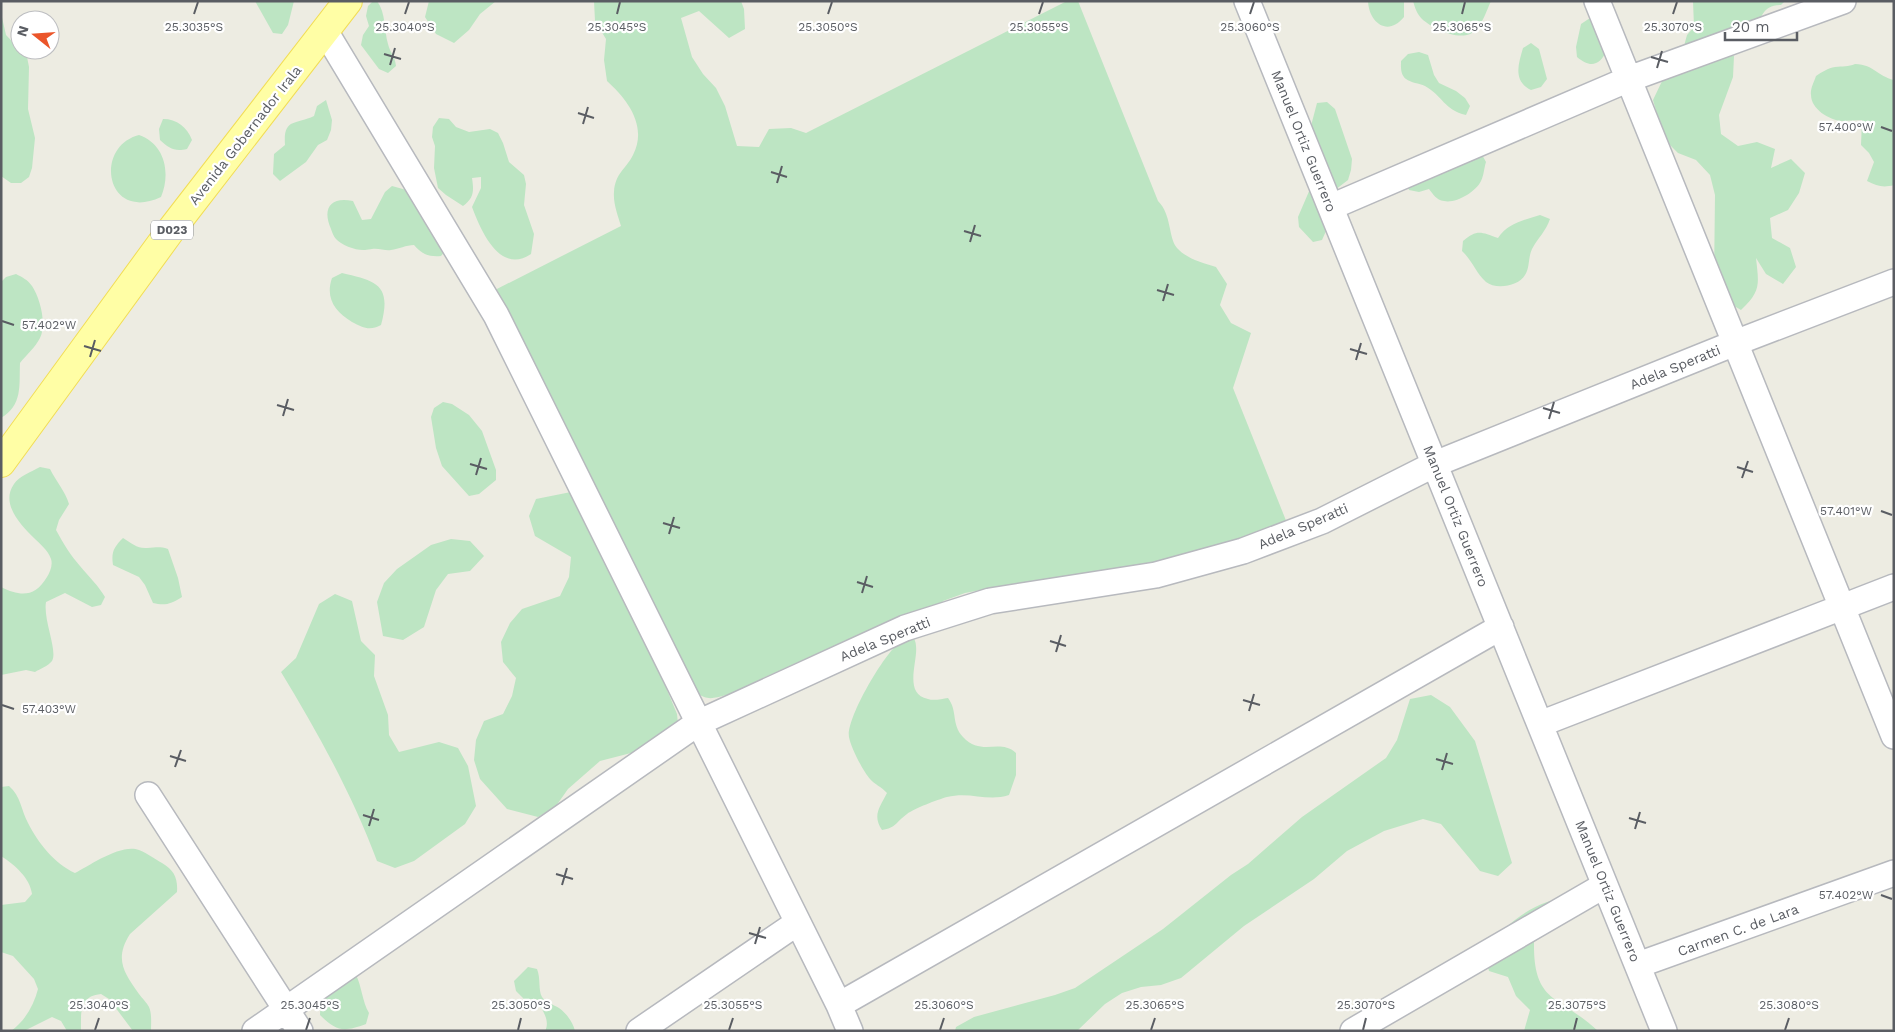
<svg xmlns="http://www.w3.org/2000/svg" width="1895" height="1032" viewBox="0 0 1895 1032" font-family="'Work Sans',sans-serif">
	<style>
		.green { fill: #bde5c3 }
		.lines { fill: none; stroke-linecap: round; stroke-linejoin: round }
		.minor-casing { stroke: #b7b9be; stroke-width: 28 }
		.primary-casing { stroke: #f2dd55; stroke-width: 30 }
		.minor { stroke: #fff; stroke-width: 25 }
		.primary { stroke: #fffea5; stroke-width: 28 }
		.ticks { fill: none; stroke: #5a5d63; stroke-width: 2 }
		.labels { text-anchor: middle; stroke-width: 4.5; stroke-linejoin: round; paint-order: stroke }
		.shield { fill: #fff; stroke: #8c8e92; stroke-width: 1 }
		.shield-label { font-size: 12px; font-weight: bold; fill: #5a5d63 }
		.street-label { font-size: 14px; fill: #5a5d63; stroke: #fff }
		.ticks-label { font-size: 12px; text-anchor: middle; fill: #5a5d63; stroke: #fff; stroke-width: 4.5; stroke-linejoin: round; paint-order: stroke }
	</style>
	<rect width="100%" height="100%" fill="#edece2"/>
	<path class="green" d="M 255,1 L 294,1 L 288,25 L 282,34 L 273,33 Z
		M 373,1 L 377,1 C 386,13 384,30 388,44 C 390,53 395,56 396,66 L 388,73 L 379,69 L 361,45 L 363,35 L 369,26 L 366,16 L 368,6 Z
		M 429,1 L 496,1 L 480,14 L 469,30 L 454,43 L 436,34 L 425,17 Z
		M 594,1 L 741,1 L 744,9 L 745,29 L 729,38 L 699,11 L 681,18 L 692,57 L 703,74 L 716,88 L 725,106 L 737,146 L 759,147 L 769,129 L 791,128 L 806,133 L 1067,1 L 1078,1 L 1158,201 C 1172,215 1168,237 1177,248 C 1187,259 1203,263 1216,267 L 1227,284 L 1220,305 L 1231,323 L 1251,333 L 1233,388 L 1287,523 L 1233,544 L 1123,570 L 1013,584 L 965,593 L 943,601 L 932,618 L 903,616 L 887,622 L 761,679 C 755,685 747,691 738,694 C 734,695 730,694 726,695 C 714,698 708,701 697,693 L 493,291 L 621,226 C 618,216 613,203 614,192 C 615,173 627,168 633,155 C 648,126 627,99 607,81 L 604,60 L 606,39 L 595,21 Z
		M 1368,1 L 1404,1 L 1404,17 C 1388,37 1369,23 1368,1 Z
		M 1413,1 L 1491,1 C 1486,12 1481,29 1470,34 C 1456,40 1432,28 1422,19 C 1417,14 1415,8 1413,1 Z
		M 1693,1 L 1785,1 L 1781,5 C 1761,6 1765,16 1753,28 C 1731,26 1728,26 1715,45 L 1734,56 L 1733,77 L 1719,115 L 1721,134 L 1738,146 L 1757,142 L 1775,149 L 1771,168 L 1791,159 L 1805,173 L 1799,193 L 1788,210 L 1770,218 L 1772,238 L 1790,248 L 1796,267 L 1783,284 L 1766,274 L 1756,258 C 1759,285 1761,291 1741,310 L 1724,300 L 1714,281 L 1715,195 L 1710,175 L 1696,160 L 1678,153 L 1664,139 L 1653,100 L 1664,77 L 1684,46 L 1687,35 L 1694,27 Z
		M 1,13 L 6,35 L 27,57 L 29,67 L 28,109 L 35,138 L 32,168 L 29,177 L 21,183 L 11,183 L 1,176 Z
		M 1590,18 L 1599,20 L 1607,50 C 1600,65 1591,69 1577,57 L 1576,47 L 1581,24 Z
		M 1531,43 L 1539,49 L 1547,79 L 1541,87 L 1531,90 C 1513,81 1518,65 1523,48 Z
		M 1419,52 L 1428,55 L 1434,75 L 1439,83 L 1456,91 L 1465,98 L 1470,106 L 1466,115 C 1444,110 1443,96 1425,86 C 1419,83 1411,83 1406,79 C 1400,74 1401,67 1401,61 L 1408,54 Z
		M 1855,64 C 1875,65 1877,76 1894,80 L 1894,185 C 1883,188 1877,186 1867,181 L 1874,162 L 1869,153 L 1861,145 L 1862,120 C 1855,120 1848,121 1842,121 C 1829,120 1811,109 1811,95 C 1810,89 1814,82 1816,76 C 1822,72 1828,68 1835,67 C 1843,66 1848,67 1855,64 Z
		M 326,100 L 332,120 L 331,130 L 327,140 L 318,145 L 306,162 L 280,181 L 273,174 L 274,154 L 285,145 C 283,118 295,125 314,116 L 317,106 Z
		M 1327,102 L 1335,109 L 1352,159 L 1351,170 L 1348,180 L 1331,193 L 1324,223 L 1326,231 L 1322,240 L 1313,242 L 1299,227 L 1298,217 L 1310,189 L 1312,122 L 1317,103 Z
		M 439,118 L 449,119 L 456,127 L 469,132 L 490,129 L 498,133 L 503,143 L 509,162 L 524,175 L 526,184 L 524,205 L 534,234 L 531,254 C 500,275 481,231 472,207 L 481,188 L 481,177 L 472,178 C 474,191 474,198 463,206 L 446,195 L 438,188 L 434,168 L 435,146 L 432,137 L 433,127 Z
		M 163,119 C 177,119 187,127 192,140 L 187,149 C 174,152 169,148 160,140 L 159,129 Z
		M 139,135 C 165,144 171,173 161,197 C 106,223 93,147 139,135 Z
		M 1481,153 L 1486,162 C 1484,168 1484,175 1481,181 C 1476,192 1455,204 1444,201 C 1436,200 1433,194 1429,189 L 1419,192 L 1409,190 L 1405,181 L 1434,171 L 1443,174 L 1454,157 Z
		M 392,186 L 410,191 L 448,248 L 441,256 C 428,257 422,254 414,245 C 406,245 399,249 391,250 C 385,251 379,248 372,249 C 370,249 367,250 365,250 C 357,251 341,245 336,239 C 334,237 332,232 331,229 C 322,209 330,196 353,201 L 362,220 L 371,219 L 385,192 Z
		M 1540,215 L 1550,219 C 1546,231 1538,238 1532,249 C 1528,257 1530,268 1525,275 C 1519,286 1496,290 1486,282 C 1476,273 1472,260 1462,251 L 1463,241 C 1477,229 1481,232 1498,238 C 1508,223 1524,220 1540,215 Z
		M 342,273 C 377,281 392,285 381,325 C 370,331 363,328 352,322 C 335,312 325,298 332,278 Z
		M 16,274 C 22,277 28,280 32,286 C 40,298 47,324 40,338 C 35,348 26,355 20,363 C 19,385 23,405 1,418 L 1,282 L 6,277 Z
		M 443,402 L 452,404 L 469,415 L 482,431 L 496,470 L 496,480 L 479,494 L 469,496 L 442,466 L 436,448 L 431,417 L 434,408 Z
		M 40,467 L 50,469 C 56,481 65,491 69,504 L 59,520 L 56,530 C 63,543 71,556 80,566 C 89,577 98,585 105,597 L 101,605 L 92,607 L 65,593 L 46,602 C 43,620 58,651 52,661 C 48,666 40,669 35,672 L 26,670 L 1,675 L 1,587 C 21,597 35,597 47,577 C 50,572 53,565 51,559 C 48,550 40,544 34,538 C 21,525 0,504 14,484 C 19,476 31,472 40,467 Z
		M 576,491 L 654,658 L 677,714 L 679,733 L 662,745 L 600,761 L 568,789 L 556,806 L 538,817 L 507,809 L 480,779 L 474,760 L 476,740 L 484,721 L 503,714 L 512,696 L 516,678 L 503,662 L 501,642 L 510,623 L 522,609 L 560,596 L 569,577 L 571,557 L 535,536 L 529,516 L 536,499 Z
		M 123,538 C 131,543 138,549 147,548 C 156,548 158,546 168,549 L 178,578 L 182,597 C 171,604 165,606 153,603 L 145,585 L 139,577 L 113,565 C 111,552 114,547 123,538 Z
		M 451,539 L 470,541 L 484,556 L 470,571 L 448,574 L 436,590 L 424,627 L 403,640 L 383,636 L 377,602 L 384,583 L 397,569 L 431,545 Z
		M 335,594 L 352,601 L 361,641 L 375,655 L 374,676 L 388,715 L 389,735 L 399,752 L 439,742 L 458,748 L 468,766 L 476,806 L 465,824 L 414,861 L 395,868 L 377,861 C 352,794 318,733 281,672 L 296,658 L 319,604 Z
		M 912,635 C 914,638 916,642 916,646 C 918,662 903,694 928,699 C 933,701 942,699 948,698 C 958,711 951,724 963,737 C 982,757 999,738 1016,753 L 1016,775 L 1009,795 C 987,802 970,791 947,797 C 937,800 915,808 907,814 C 896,822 896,828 882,830 C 872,815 880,807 887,793 C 882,787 874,784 870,779 C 863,771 851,748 849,737 C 846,719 882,658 896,646 C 901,641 907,638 912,635 Z
		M 1431,695 L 1450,707 L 1475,741 L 1512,863 L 1498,876 L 1480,871 L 1441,824 L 1423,819 L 1384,831 L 1347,851 L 1314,879 L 1244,926 L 1181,978 L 1161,985 L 1141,987 L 1122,993 L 1105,1004 L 1077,1031 L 955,1031 L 956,1027 L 974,1017 L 1055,995 L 1075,988 L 1163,929 L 1231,875 L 1248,864 L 1302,817 L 1386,758 L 1397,740 L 1410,699 Z
		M 9,786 C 21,796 21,810 28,823 C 38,843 55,864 75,873 C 90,865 122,843 139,850 C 147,853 155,859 162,863 C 174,870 178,878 177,892 L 130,934 C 114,959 124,973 139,994 C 142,998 147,1003 149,1007 C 152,1014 151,1023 151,1031 L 133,1031 L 109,999 L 101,994 C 79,996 81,1013 81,1031 L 67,1031 L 61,1021 L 52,1017 L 24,1031 L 11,1031 C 25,1021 34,1005 38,989 L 34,979 L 13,956 L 1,952 L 1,905 L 25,902 L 32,894 C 30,878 15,865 1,856 L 1,787 Z
		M 1567,898 L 1568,918 L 1534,942 C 1533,1005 1560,995 1598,1031 L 1524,1031 L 1530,1010 L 1516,996 L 1508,977 L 1489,971 L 1484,950 C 1500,931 1523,910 1547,902 C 1553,900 1560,899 1567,898 Z
		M 528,967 L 537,969 C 541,979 538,990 542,997 C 545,1002 554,1005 559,1008 C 566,1013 573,1022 575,1031 L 545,1031 C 551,1020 541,1008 536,999 L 525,1000 L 516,991 L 514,981 Z
		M 356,975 C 362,987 362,1001 369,1013 L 366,1024 C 344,1032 337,1032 320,1015 L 321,994 Z"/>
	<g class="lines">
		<g class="minor-casing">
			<path id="minor" d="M 1247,1 L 1664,1031
				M 1597,1 L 1894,736
				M 325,31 L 496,315 L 839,1005 L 850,1031
				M 1331,207 L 1629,79 L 1843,1
				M 1540,724 L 1894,587
				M 148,795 L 300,1031
				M 1638,965 L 1894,873
				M 839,1005 L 1501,627
				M 255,1031 L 698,723 L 905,628 L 990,601 L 1156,575 L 1243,551 L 1322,521 L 1435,464 L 1735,343 L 1894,282
				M 639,1031 L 797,923
				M 1353,1031 L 1605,885"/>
		</g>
		<g class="primary-casing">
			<path id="primary" d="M 1,463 L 171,230 L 348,1"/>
		</g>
		<use href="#minor" class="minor"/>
		<use href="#primary" class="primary"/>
	</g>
	<path class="ticks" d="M 194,14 L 198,2M 405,14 L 409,2M 617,14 L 620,2M 828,14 L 832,2M 1039,14 L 1043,2M 1250,14 L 1254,2M 1462,14 L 1465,2M 1673,14 L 1677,2M 384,54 L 401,59M 1651,57 L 1668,62M 390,65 L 395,48M 1657,68 L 1662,51M 578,113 L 594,118M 583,124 L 588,107M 1881,127 L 1892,131M 771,172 L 787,177M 777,183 L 782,166M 964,231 L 981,236M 970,242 L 975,225M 1157,290 L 1174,295M 1163,301 L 1168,284M 2,321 L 14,325M 84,346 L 101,351M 1350,349 L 1367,354M 90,357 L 95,340M 1356,360 L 1361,343M 277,405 L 294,410M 1543,408 L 1560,413M 283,416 L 288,399M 1549,419 L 1554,402M 470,464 L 487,469M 1737,467 L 1753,472M 476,475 L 481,458M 1742,478 L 1748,461M 1881,511 L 1892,515M 663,523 L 680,528M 669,534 L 674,517M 857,582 L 873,587M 862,593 L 867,576M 1050,641 L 1066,646M 1056,652 L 1061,635M 1243,700 L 1260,705M 2,705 L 14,709M 1249,711 L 1254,694M 170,756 L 186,761M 1436,759 L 1453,764M 175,767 L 181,750M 1442,770 L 1447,753M 363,815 L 379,820M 1629,818 L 1646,823M 369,826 L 374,809M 1635,829 L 1640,812M 556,874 L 573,879M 562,885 L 567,868M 1881,895 L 1892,899M 749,933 L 766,938M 755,944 L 760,927M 95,1030 L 99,1018M 306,1030 L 310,1018M 518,1030 L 521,1018M 729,1030 L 733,1018M 940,1030 L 944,1018M 1151,1030 L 1155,1018M 1363,1030 L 1366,1018M 1574,1030 L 1577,1018M 1785,1030 L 1789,1018"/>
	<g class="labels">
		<rect class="shield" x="151" y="220.5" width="42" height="19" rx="4"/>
		<g class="shield-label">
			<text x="172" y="234">D023</text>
		</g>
		<g class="street-label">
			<text transform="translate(245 135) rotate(-52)" y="5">Avenida Gobernador Irala</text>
			<text transform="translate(1304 141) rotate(68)" y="5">Manuel Ortiz Guerrero</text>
			<text transform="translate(1675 367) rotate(-22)" y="5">Adela Speratti</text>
			<text transform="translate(1456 516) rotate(68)" y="5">Manuel Ortiz Guerrero</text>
			<text transform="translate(1303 526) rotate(-23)" y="5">Adela Speratti</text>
			<text transform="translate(885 639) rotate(-22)" y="5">Adela Speratti</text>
			<text transform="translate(1608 891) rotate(68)" y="5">Manuel Ortiz Guerrero</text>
			<text transform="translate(1738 930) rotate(-20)" y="5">Carmen C. de Lara</text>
		</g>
	</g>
	<g class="ticks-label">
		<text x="194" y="31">25.3035°S</text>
		<text x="405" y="31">25.3040°S</text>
		<text x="617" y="31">25.3045°S</text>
		<text x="828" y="31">25.3050°S</text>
		<text x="1039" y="31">25.3055°S</text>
		<text x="1250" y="31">25.3060°S</text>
		<text x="1462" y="31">25.3065°S</text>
		<text x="1673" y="31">25.3070°S</text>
		<text x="1846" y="131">57.400°W</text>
		<text x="49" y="329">57.402°W</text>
		<text x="1846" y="515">57.401°W</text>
		<text x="49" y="713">57.403°W</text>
		<text x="1846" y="899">57.402°W</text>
		<text x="99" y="1009">25.3040°S</text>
		<text x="310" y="1009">25.3045°S</text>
		<text x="521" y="1009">25.3050°S</text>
		<text x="733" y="1009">25.3055°S</text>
		<text x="944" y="1009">25.3060°S</text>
		<text x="1155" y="1009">25.3065°S</text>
		<text x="1366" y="1009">25.3070°S</text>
		<text x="1577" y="1009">25.3075°S</text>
		<text x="1789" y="1009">25.3080°S</text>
	</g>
	<rect width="1895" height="1032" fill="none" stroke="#5a5d63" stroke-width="5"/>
	<g transform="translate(35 35) rotate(287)"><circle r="24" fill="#ffffff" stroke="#bdbec1"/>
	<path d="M0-4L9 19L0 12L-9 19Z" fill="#eb552a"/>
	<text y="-8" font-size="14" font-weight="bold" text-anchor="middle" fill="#5a5d63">N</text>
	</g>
	<path d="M1725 32v8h72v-8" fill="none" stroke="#5a5d63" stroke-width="2.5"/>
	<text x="1732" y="32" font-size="15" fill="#5a5d63" stroke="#ffffff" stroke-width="4" paint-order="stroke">20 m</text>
</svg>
